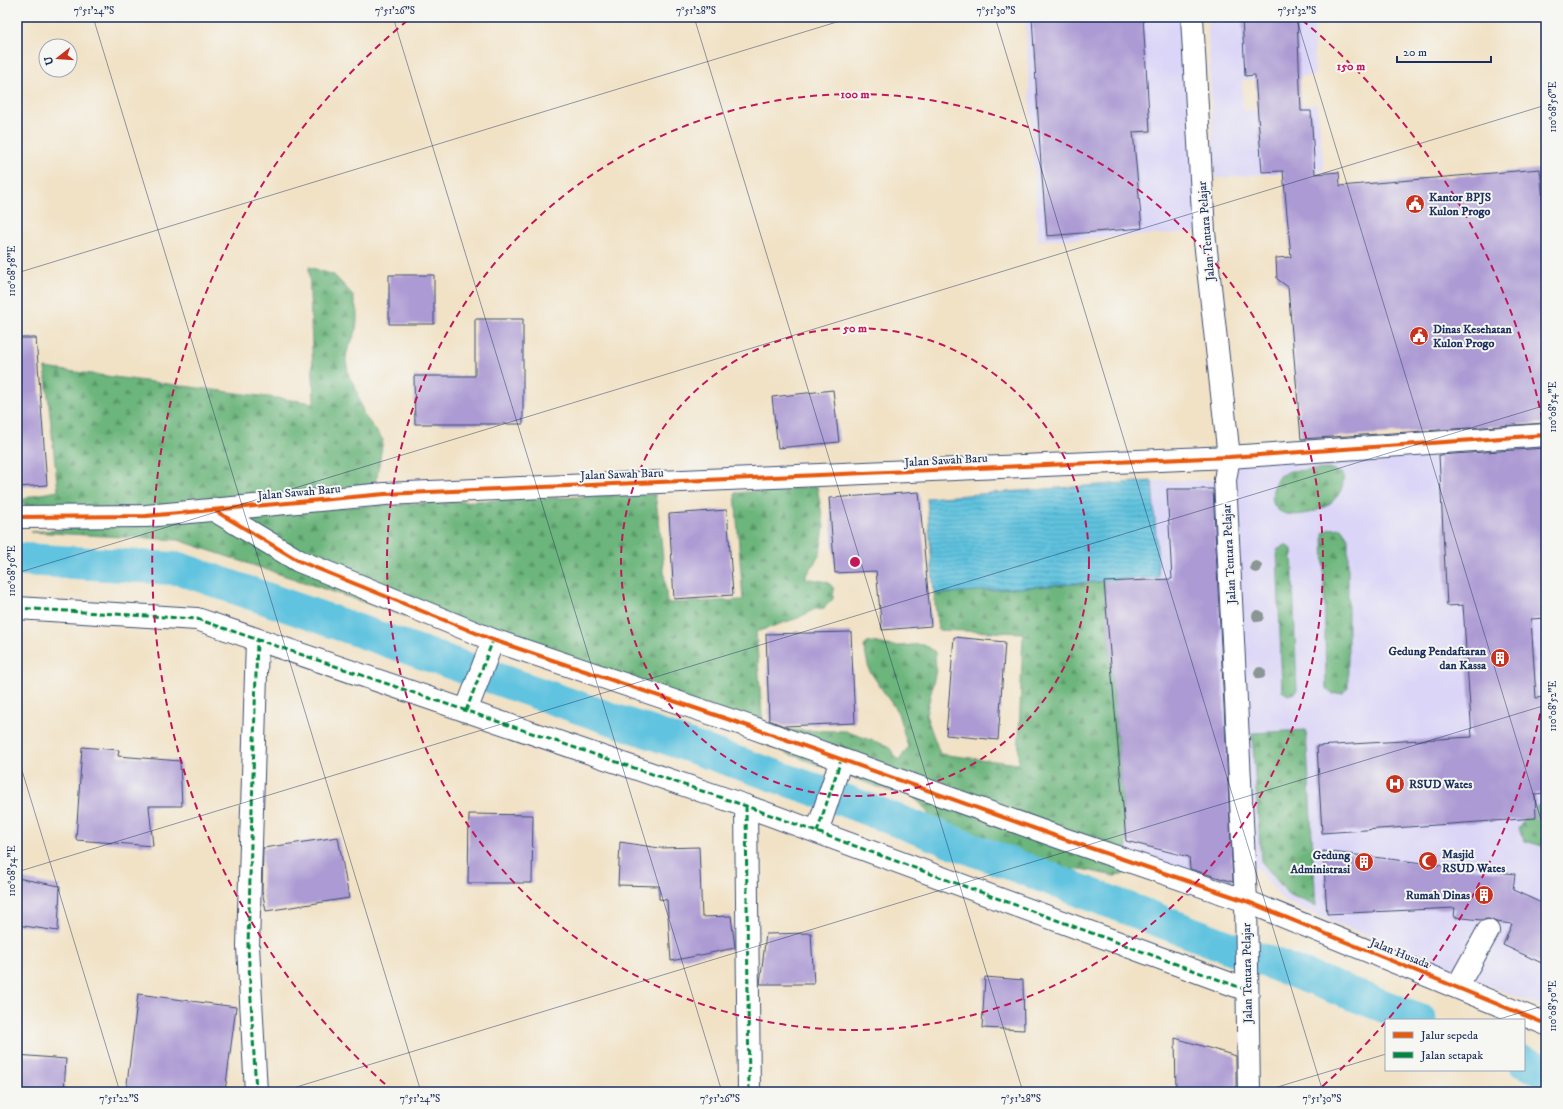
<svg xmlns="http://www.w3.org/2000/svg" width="1563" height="1109" viewBox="0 0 1563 1109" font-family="'IM FELL DW Pica',serif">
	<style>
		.built { fill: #dbd6f7 }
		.forest { fill: url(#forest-firs); stroke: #44726d }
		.water { fill: url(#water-rules); stroke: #3e799e }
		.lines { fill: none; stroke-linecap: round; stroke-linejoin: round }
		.canal { stroke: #61c3df; stroke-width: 33 }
		.building { fill: #ab9ad3 }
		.minor-casing { stroke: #3b4a6e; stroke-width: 24 }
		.major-casing { stroke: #3b4a6e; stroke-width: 24 }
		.minor { stroke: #fff; stroke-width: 22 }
		.major { stroke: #fff; stroke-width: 22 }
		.quiet { stroke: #00873e; stroke-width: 3; stroke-dasharray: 6 3; stroke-linecap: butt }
		.cycleway-casing { stroke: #f6f6f2; stroke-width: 6 }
		.cycleway { stroke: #e8590c; stroke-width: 4 }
		.tree { fill: #8a9694 }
		.ticks { fill: none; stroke: #1b2f5e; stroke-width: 1; stroke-opacity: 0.45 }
		.ring { fill: none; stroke: #c2185b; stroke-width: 2; stroke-dasharray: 7 5 }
		.labels { text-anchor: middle; stroke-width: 4; stroke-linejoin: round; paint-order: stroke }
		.poi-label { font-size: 12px; font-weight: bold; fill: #1b2f5e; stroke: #f6f6f2; text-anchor: start }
		.street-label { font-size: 12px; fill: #1b2f5e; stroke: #f6f6f2 }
		.centre { fill: #c2185b; stroke: #f6f6f2; stroke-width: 2 }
		.ring-label { font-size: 12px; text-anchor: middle; font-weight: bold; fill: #c2185b; stroke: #f6f6f2; stroke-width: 4; stroke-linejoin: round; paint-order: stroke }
		.neatline { fill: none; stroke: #1b2f5e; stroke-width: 1.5 }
		.ticks-label { font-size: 10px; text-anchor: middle; fill: #1b2f5e }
	</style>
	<defs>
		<pattern id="forest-firs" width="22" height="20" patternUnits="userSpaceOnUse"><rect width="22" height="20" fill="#6cb57c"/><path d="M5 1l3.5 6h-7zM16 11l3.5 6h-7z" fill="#589469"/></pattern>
		<pattern id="water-rules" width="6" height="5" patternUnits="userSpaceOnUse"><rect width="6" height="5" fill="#61c3df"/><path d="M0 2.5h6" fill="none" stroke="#4f9fb8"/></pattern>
	</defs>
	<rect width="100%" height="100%" fill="#f6f6f2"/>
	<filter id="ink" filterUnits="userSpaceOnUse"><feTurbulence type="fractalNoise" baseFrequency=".025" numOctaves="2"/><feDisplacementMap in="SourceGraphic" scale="8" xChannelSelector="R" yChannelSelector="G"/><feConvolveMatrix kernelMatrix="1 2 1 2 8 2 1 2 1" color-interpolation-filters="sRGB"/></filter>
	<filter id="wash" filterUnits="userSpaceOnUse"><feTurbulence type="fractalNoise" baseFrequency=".012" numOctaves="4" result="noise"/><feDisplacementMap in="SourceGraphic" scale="16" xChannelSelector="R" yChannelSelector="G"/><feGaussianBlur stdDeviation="0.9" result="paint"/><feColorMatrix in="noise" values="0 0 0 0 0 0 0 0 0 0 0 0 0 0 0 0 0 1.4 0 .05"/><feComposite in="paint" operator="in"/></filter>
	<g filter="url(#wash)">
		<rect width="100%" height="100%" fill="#f1e2c6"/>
		<path class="built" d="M 1025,17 L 1192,17 L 1204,232 L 1038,241 Z
			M 1207,17 L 1314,17 L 1315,76 L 1242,80 L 1243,111 L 1317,104 L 1324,170 L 1215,178 Z
			M 1546,436 L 1546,1009 L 1285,902 L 1253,864 L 1246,901 L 1129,860 L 1104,582 L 1159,576 L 1152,481 L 1225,480 L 1227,460 Z"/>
		<path class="forest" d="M 309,267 L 334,275 L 352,294 L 357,311 L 357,321 L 356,331 L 347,352 L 346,361 L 349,376 L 355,386 L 364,415 L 383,440 L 377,477 L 372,485 L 144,508 L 28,509 L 20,501 L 35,495 L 58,491 L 45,368 L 314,403 Z
			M 1329,469 C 1332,471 1338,471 1341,473 C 1344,475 1344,478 1343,481 C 1342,513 1278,527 1273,502 C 1271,493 1274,484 1279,476 L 1290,471 Z
			M 817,486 L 824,527 L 820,554 L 805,578 L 828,582 L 834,589 L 833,599 L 824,608 L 813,610 L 798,618 L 756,632 L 763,730 L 845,731 L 888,746 L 899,761 L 908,747 L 898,713 L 869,670 L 864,646 L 869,642 C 879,642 889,647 899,646 C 914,646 921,640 935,652 L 936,670 L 926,715 L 940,754 L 1018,764 L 1023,633 L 938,630 L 934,594 L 1104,582 L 1126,841 L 1131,869 L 1122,875 L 1114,876 L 1081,869 L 1072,870 L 1037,863 L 1004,848 L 961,837 L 952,830 L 936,824 L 921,804 L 904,789 L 889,791 L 539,661 L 178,540 L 31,532 L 376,505 L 655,494 L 660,528 L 667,603 L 743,600 L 735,493 Z
			M 1341,528 L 1348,538 L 1348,687 L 1343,693 L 1332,694 L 1326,689 L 1323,533 L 1330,529 Z
			M 1285,545 L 1292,549 L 1297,692 L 1288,695 L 1282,691 L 1277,550 Z
			M 1306,730 L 1316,906 L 1288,894 L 1261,861 L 1252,733 Z
			M 1543,802 L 1546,802 L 1546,847 L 1525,841 L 1518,828 L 1529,812 Z"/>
		<path class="water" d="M 1152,481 L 1159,577 L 934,594 L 927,498 Z"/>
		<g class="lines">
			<path class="canal" d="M 17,559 L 181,569 L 830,795 L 1420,1020
				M 1524,1062 L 1546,1071"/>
		</g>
		<g id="blocks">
			<path class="building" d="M 1032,17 L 1143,17 L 1150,131 L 1133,132 L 1142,228 L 1047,236 L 1041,165 Z
				M 1242,17 L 1297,17 L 1301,111 L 1311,111 L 1315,174 L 1339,172 L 1340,186 L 1540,169 L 1546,235 L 1546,423 L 1301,439 L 1288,287 L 1277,279 L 1276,258 L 1291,257 L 1283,171 L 1262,172 L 1255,75 L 1245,76 Z
				M 389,275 L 434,275 L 434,324 L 389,324 Z
				M 475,319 L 523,319 L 523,424 L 415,424 L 414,376 L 475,376 Z
				M 17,338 L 36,338 L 47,485 L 17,487 Z
				M 833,390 L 839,442 L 778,448 L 772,397 Z
				M 1546,448 L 1546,618 L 1531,619 L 1536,698 L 1546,697 L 1546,793 L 1535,794 L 1536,818 L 1322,833 L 1317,746 L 1472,737 L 1463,605 L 1447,606 L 1439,455 Z
				M 1167,489 L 1213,489 L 1233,882 L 1190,869 L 1189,857 L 1126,841 L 1104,582 L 1172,579 Z
				M 919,492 L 931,626 L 882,630 L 876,571 L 835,573 L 829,498 Z
				M 727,510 L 733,595 L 674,599 L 669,514 Z
				M 851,632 L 855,723 L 784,726 L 769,720 L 766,634 Z
				M 954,637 L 1005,642 L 998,740 L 946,735 Z
				M 82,747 L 119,750 L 118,756 L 180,761 L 182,806 L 149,806 L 153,846 L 76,840 Z
				M 469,814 L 533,815 L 532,883 L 468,883 Z
				M 338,837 L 349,898 L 266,911 L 262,890 L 263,848 Z
				M 620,842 L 659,848 L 699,847 L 702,917 L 731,916 L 735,948 L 671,961 L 667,900 L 659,899 L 659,886 L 618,885 Z
				M 1323,851 L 1515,874 L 1513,890 L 1546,905 L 1546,965 L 1503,945 L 1512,924 L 1496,922 L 1488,919 L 1481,920 L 1454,917 L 1455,908 L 1327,914 Z
				M 17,878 L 60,886 L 58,931 L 17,925 Z
				M 811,933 L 814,984 L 760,984 L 766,934 Z
				M 985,977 L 1023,980 L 1024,1030 L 982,1028 Z
				M 138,994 L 236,1007 L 225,1092 L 126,1092 Z
				M 1175,1038 L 1236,1056 L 1236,1092 L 1176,1092 Z
				M 17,1055 L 66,1059 L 64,1092 L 17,1092 Z"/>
		</g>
	</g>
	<g filter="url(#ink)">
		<use href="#blocks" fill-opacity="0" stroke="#3b4a6e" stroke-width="1"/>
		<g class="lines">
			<g class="minor-casing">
				<path id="minor" d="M 214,510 L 299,561 L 493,640 L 748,726 L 1061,838 L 1246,901 L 1546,1024
					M 17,517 L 146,516 L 385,494 L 1229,457 L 1546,435
					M 17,608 L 197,619 L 746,806 L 1247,990
					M 466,711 L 493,640
					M 746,806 L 749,1092
					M 817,832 L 841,760
					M 1457,987 L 1488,931
					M 256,1092 L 248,946 L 257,640"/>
			</g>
			<g class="major-casing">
				<path id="major" d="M 1192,17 L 1204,232 L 1229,457 L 1225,480 L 1246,901 L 1249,1092"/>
			</g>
			<use href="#minor" class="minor"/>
			<use href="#major" class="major"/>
			<path class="quiet" d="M 17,608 L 197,619 L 746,806 L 1247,990
				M 466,711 L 493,640
				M 746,806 L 749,1092
				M 817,832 L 841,760
				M 256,1092 L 248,946 L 257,640"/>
			<g class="cycleway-casing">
				<path id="cycleway" d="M 214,510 L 299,561 L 493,640 L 748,726 L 1061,838 L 1246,901 L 1546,1024
					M 17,517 L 146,516 L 385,494 L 1229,457 L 1546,435"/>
			</g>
			<use href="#cycleway" class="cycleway"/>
		</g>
		<g class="tree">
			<circle cx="1256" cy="567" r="6"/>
			<circle cx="1258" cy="616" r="6"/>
			<circle cx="1260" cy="673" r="6"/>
		</g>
	</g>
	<path class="ticks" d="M 93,17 L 421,1092M 393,17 L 722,1092M 694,17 L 1023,1092M 995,17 L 1323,1092M 1296,17 L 1546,836M 17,273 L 853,17M 17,573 L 1546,105M 17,754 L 120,1092M 17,872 L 1546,405M 1496,1020 L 1546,1005M 280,1092 L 1546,705M 1261,1092 L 1386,1054"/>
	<g class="ring">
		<circle cx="855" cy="562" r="234"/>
		<circle cx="855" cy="562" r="468"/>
		<path d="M1545 690A702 702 0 0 1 1316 1092M394 1092A702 702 0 0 1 408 20M1302 20A702 702 0 0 1 1545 434"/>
	</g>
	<defs>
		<g id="civic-disc" transform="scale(1)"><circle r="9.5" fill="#c8321e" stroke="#f6f6f2"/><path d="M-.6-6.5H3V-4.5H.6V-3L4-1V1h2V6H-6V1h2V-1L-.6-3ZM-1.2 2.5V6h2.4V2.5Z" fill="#fff"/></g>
		<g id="building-disc" transform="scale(1)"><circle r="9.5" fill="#c8321e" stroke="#f6f6f2"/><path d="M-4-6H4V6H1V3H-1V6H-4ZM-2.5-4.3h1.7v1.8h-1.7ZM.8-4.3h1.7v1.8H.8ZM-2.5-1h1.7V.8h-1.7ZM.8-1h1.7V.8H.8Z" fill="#fff"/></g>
		<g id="hospital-disc" transform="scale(1)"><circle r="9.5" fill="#c8321e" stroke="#f6f6f2"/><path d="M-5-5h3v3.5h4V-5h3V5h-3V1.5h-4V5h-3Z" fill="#fff"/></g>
		<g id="mosque-disc" transform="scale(1)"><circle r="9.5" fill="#c8321e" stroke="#f6f6f2"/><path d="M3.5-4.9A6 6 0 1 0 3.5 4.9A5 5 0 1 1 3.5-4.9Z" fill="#fff"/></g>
	</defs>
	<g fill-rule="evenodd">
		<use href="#civic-disc" x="1415" y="204"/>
		<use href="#civic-disc" x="1419" y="336"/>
		<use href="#building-disc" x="1500" y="658"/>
		<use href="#hospital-disc" x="1395" y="784"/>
		<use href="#mosque-disc" x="1428" y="861"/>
		<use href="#building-disc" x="1364" y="862"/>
		<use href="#building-disc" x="1484" y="895"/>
	</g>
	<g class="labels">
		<g class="poi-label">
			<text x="1429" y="201">Kantor BPJS<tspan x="1429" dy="14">Kulon Progo</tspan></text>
			<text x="1433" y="333">Dinas Kesehatan<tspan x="1433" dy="14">Kulon Progo</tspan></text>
			<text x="1486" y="655" text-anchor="end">Gedung Pendaftaran<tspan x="1486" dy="14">dan Kassa</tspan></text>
			<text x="1409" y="788">RSUD Wates</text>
			<text x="1442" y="858">Masjid<tspan x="1442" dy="14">RSUD Wates</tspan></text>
			<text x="1350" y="859" text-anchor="end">Gedung<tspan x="1350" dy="14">Administrasi</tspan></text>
			<text x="1470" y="899" text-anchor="end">Rumah Dinas</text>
		</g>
		<g class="street-label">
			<text transform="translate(1206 231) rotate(-95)" y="4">Jalan Tentara Pelajar</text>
			<text transform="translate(946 460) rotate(-3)" y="4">Jalan Sawah Baru</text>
			<text transform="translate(622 474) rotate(-2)" y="4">Jalan Sawah Baru</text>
			<text transform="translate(299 492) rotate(-5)" y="4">Jalan Sawah Baru</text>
			<text transform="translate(1229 554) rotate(-93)" y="4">Jalan Tentara Pelajar</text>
			<text transform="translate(1400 953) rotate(22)" y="4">Jalan Husada</text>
			<text transform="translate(1247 973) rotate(-91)" y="4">Jalan Tentara Pelajar</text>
		</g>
	</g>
	<circle cx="855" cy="562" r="6" class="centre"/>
	<g class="ring-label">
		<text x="1351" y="70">150 m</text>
		<text x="855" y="98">100 m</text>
		<text x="855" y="332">50 m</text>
	</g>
	<rect width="1563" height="1109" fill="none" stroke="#f6f6f2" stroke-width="44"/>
	<rect x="1385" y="1019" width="140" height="52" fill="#f6f6f2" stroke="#9ea6b7"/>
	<rect x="1393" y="1032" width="20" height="6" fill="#e8590c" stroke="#9ea6b7"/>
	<text x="1421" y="1039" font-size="12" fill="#1b2f5e">Jalur sepeda</text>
	<rect x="1393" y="1052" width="20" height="6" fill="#00873e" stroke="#9ea6b7"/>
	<text x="1421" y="1059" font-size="12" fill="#1b2f5e">Jalan setapak</text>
	<g transform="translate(58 58) rotate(253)"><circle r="19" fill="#f6f6f2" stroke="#9ea6b7"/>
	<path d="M0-3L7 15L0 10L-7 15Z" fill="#c8321e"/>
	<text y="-6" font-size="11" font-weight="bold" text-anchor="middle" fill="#1b2f5e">U</text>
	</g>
	<path d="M1397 56v6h94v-6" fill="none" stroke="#1b2f5e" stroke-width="2"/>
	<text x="1403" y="56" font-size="12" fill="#1b2f5e" stroke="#f6f6f2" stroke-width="3" paint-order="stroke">20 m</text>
	<rect x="22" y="22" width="1519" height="1065" class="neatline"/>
	<g class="ticks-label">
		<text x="94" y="14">7°51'24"S</text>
		<text x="395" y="14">7°51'26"S</text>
		<text x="696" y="14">7°51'28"S</text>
		<text x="996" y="14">7°51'30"S</text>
		<text x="1297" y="14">7°51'32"S</text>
		<text transform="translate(1552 107) rotate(-90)" y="4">110°08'56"E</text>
		<text transform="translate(11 271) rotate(-90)" y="4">110°08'58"E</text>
		<text transform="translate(1552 407) rotate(-90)" y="4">110°08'54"E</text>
		<text transform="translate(11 571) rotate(-90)" y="4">110°08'56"E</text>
		<text transform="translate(1552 706) rotate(-90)" y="4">110°08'52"E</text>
		<text transform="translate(11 871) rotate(-90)" y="4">110°08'54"E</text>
		<text transform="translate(1552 1006) rotate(-90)" y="4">110°08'50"E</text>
		<text x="119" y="1102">7°51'22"S</text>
		<text x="420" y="1102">7°51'24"S</text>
		<text x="720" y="1102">7°51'26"S</text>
		<text x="1021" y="1102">7°51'28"S</text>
		<text x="1322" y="1102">7°51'30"S</text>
	</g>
</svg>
